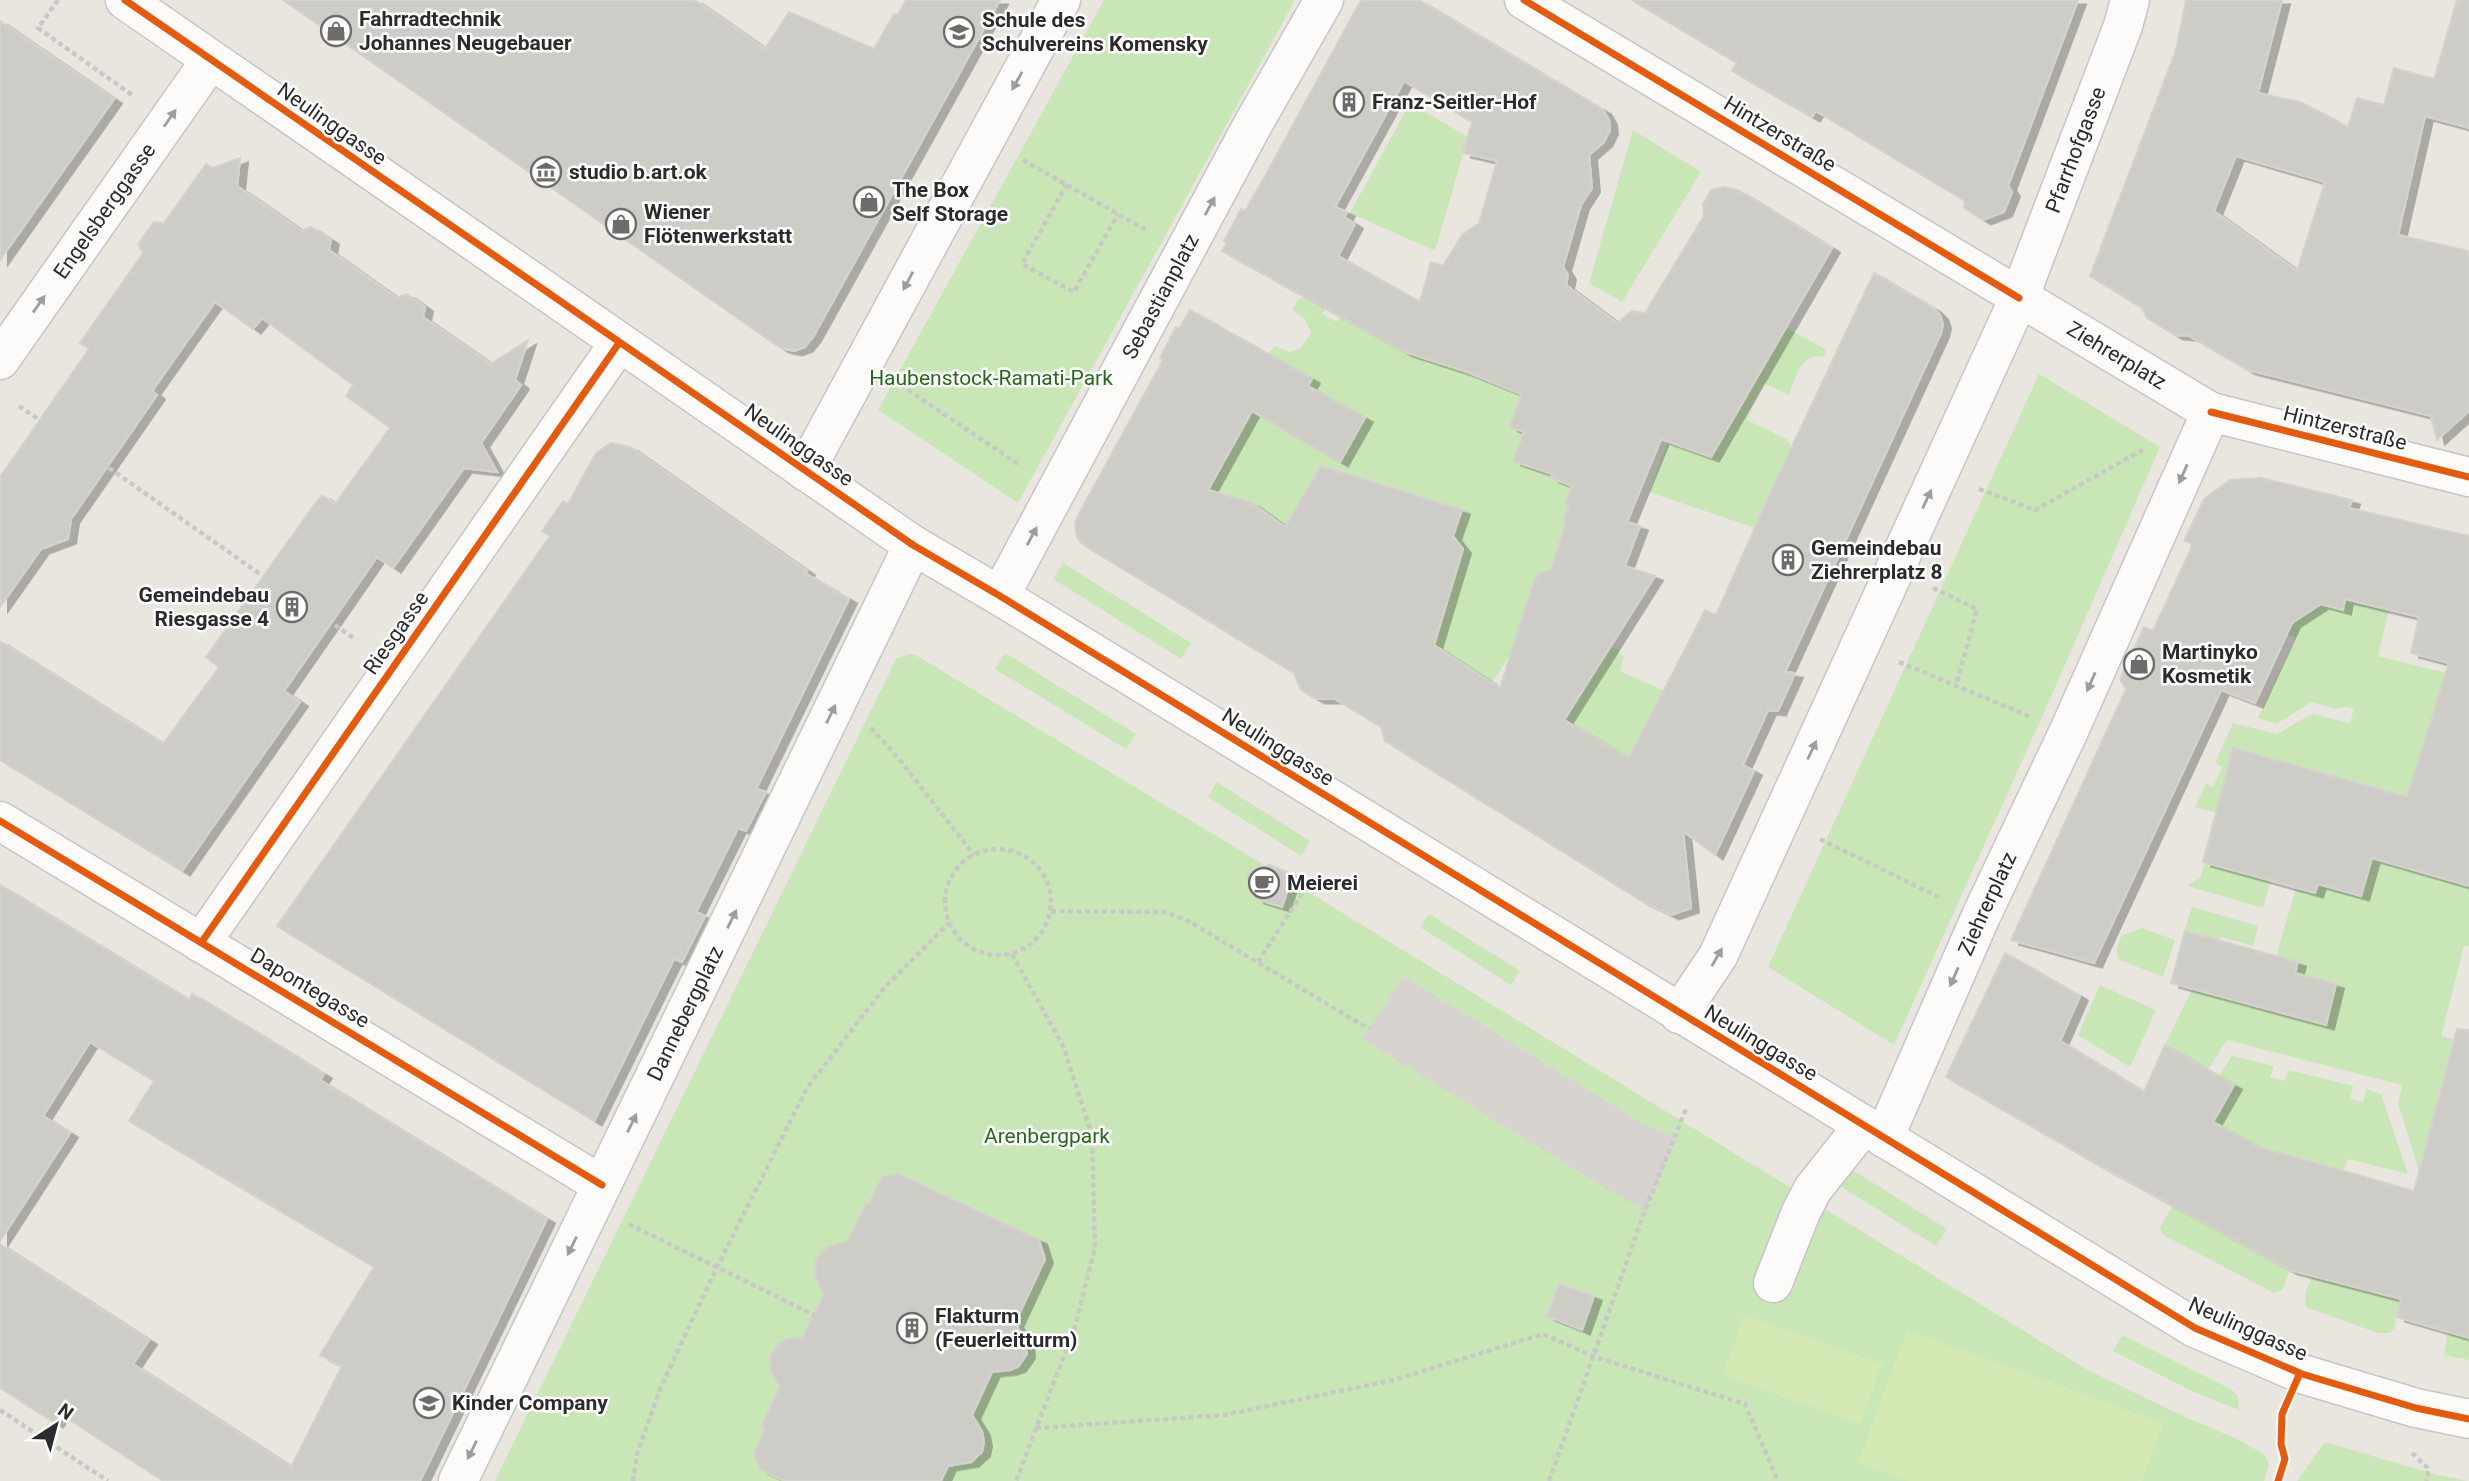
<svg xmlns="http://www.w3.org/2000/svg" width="2469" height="1481" viewBox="0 0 2469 1481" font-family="Roboto,sans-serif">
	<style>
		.green { fill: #c9e6b7 }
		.pitch { fill: #d4eab5 }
		.plaza { fill: #d7d4cf }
		.building { fill: #ceccc7; stroke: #d4d2cc; stroke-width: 2; fill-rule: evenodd; filter: url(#shadow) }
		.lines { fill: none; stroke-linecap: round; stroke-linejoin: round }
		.minor-casing { stroke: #c6c5c6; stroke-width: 41 }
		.path { stroke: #c8c8c7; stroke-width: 4.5; stroke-dasharray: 5 3.5; stroke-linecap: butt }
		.minor { stroke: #fcfbfa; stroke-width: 38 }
		.cycleway-casing { stroke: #fff; stroke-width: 11 }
		.cycleway { stroke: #e8590c; stroke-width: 7 }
		.oneway { fill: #9e9d9d }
		.labels { text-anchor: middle; stroke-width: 5; stroke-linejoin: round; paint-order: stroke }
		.poi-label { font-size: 21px; font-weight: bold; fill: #2b2b2b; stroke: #fff; text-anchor: start }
		.street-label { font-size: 21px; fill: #2b2b2b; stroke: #fff }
		.park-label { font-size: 21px; fill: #256b17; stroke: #fff }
	</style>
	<defs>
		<filter id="shadow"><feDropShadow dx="8" dy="4.5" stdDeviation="0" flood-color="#0004"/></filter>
	</defs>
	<rect width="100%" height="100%" fill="#e9e6e0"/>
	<path class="green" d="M 1104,0 L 1295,0 L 1018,503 L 878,410 Z
		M 1410,103 L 1468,137 L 1435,251 L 1350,213 Z
		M 1633,130 L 1701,172 L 1622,302 L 1589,283 Z
		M 1307,296 L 1326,307 L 1322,314 L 1337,322 L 1340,316 L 1405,352 L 1462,370 L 1521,394 L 1524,432 L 1513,460 L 1552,474 L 1551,478 L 1572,486 L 1565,503 L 1569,505 L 1563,521 L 1566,522 L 1551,570 L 1540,573 L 1534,581 L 1517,633 L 1522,636 L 1492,683 L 1429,642 L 1335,506 L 1307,490 L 1276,541 L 1262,513 L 1252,503 L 1243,500 L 1236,503 L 1205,495 L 1250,411 L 1308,444 L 1364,418 L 1308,386 L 1268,357 L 1274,346 L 1290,352 L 1300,349 L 1311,333 L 1305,319 L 1292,310 L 1298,300 Z
		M 1787,328 L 1827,350 L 1824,357 C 1801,352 1796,378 1789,395 L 1764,383 L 1747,420 L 1788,440 L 1791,448 L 1755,528 L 1649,492 L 1668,441 L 1749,392 Z
		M 2039,374 L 2160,447 L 2047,706 L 1894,1045 L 1768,967 Z
		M 1063,563 L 1191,643 L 1181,659 L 1053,579 Z
		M 2345,599 L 2389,610 L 2378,656 L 2446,673 L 2407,797 L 2290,764 L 2270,828 L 2195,807 L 2206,784 L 2213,787 L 2222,767 L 2215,763 L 2233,723 L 2277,734 L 2312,714 L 2350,723 L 2354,709 L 2347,707 L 2336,709 L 2311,702 L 2276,724 L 2258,718 L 2296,637 L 2268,629 L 2301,617 L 2316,608 L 2317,603 L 2342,609 Z
		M 1582,639 L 1620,650 L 1619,654 L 1624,656 L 1620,671 L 1673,695 L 1661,720 L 1651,715 L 1645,725 L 1655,730 L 1627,794 L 1608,746 L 1596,738 L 1593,743 L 1542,712 L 1570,711 L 1598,666 Z
		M 1005,653 L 1136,734 L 1126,749 L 995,669 Z
		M 908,654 L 914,654 L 1266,866 L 2086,1369 L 2185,1417 L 2235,1438 L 2265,1455 L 2269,1465 L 2264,1481 L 495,1481 L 896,659 Z
		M 1217,782 L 1310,841 L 1301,856 L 1208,797 Z
		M 2372,858 L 2469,886 L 2469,946 L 2464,946 L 2441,1036 L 2453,1039 L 2419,1171 L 2398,1103 L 2402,1085 L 2227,1040 L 2208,1070 L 2165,1045 L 2192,989 L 2326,1024 L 2336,984 L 2295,973 L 2297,962 L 2276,956 L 2296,888 L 2315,893 L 2318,884 L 2361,896 Z
		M 2206,860 L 2271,880 L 2263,908 L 2187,886 L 2200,878 Z
		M 2192,907 L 2258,926 L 2253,946 L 2221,937 L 2218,946 L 2183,936 Z
		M 1429,914 L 1520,971 L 1511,985 L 1420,927 Z
		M 2142,928 L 2175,940 L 2163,977 L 2120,960 L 2116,952 L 2121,936 Z
		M 2100,985 L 2156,1010 L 2130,1067 L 2078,1035 Z
		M 2232,1056 L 2274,1066 L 2270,1077 L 2284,1081 L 2289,1070 L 2353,1086 L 2350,1099 L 2363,1102 L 2367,1089 L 2381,1094 L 2408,1174 L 2348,1159 L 2343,1171 L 2259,1147 L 2213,1122 L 2234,1085 L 2219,1076 Z
		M 1851,1169 L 1947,1229 L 1936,1246 L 1840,1186 Z
		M 2173,1205 L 2290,1270 L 2282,1290 L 2274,1293 L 2165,1236 L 2161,1232 L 2160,1227 Z
		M 2313,1275 L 2401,1299 L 2394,1328 L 2390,1333 L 2378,1333 L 2308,1308 C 2300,1298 2309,1286 2313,1275 Z
		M 2448,1332 L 2469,1337 L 2469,1360 L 2444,1355 Z
		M 2122,1335 L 2231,1389 L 2238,1396 L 2239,1410 L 2194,1392 L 2113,1351 Z
		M 2325,1442 L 2434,1474 L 2467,1481 L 2297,1481 Z"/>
	<path class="pitch" d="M 1744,1315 L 1882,1364 L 1860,1424 L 1723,1375 Z
		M 1907,1330 L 2163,1423 L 2142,1481 L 1909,1481 L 1858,1463 Z"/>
	<path class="plaza" d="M 1404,976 L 1650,1128 L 1655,1127 L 1675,1139 L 1645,1210 L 1618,1196 L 1362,1039 Z"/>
	<path class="building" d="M 283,0 L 695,0 L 765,49 L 789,12 L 874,49 L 894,14 L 898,15 L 906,0 L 1000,0 L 813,337 L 805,347 L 794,351 L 781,348 L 769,340 Z
		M 1361,0 L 1419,0 L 1603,110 L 1609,120 L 1610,130 L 1604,142 L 1589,155 L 1592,188 L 1581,205 L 1563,267 L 1568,275 L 1566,285 L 1617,323 L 1632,311 L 1645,313 L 1704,216 L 1703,204 L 1711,190 L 1723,187 L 1738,190 L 1832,248 L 1711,457 L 1661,439 L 1627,522 L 1640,526 L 1625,566 L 1655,576 L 1564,720 L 1629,758 L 1705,610 L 1716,615 L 1777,478 L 1874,273 L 1933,308 L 1940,315 L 1943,324 L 1941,333 L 1785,672 L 1795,673 L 1778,711 L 1768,710 L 1743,765 L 1754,771 L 1715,855 L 1683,831 L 1691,908 L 1671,915 L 1642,901 L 1385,741 L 1381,727 L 1335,699 L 1317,699 L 1301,690 L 1294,673 L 1090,549 L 1080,542 L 1076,534 L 1075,523 L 1081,510 L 1163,360 L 1160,358 L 1176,327 L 1179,329 L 1190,310 L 1312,379 L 1308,386 L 1365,418 L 1340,462 L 1252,411 L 1208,490 L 1252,503 L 1285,527 L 1321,466 L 1462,510 L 1453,536 L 1463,549 L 1434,645 L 1500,688 L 1534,581 L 1540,573 L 1551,570 L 1566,522 L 1563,521 L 1569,505 L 1564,504 L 1572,486 L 1551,478 L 1552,474 L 1513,461 L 1524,432 L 1510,427 L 1521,394 L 1467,372 L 1405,352 L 1222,251 L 1227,243 L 1224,241 L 1241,209 L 1245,211 L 1265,176 ZM 1404,81 L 1472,122 L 1463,153 L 1497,161 L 1479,223 L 1462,235 L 1443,266 L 1431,262 L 1420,302 L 1338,256 L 1355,224 L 1344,217 L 1347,212 L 1335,207 Z
		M 1632,0 L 2078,0 L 2008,186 L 2012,192 L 2004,212 L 1983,220 L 1964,208 L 1965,201 L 1816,111 L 1812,117 L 1732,71 L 1737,63 Z
		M 2186,0 L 2282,0 L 2258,93 L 2300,102 L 2348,127 L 2357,98 L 2384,105 L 2394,68 L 2434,79 L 2457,0 L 2469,0 L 2469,128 L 2425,116 L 2398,235 L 2469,251 L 2469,411 L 2437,440 L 2431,416 L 2248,370 L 2189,336 L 2175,335 L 2147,318 L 2142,308 L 2090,276 L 2176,50 ZM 2236,156 L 2325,182 L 2297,271 L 2214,211 Z
		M 0,21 L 114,99 L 0,260 Z
		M 240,158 L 237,186 L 302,231 L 311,227 L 331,240 L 329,250 L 397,298 L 407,294 L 425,307 L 423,317 L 491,364 L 528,340 L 515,380 L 521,385 L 481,443 L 497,472 L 464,468 L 393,568 L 377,557 L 284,691 L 300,702 L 182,871 L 0,760 L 0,641 L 163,744 L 219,667 L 206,657 L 311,509 L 322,495 L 335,504 L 390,428 L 346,396 L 353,385 L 262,318 L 253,329 L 215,302 L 152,391 L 157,395 L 71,519 L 68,539 L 41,549 L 0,607 L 0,477 L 89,349 L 80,343 L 143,253 L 138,244 L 154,222 L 164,223 L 206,164 L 213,168 Z
		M 611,443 L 630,447 L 807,571 L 805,573 L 849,599 L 756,789 L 766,792 L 746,831 L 738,828 L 696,912 L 705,916 L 682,962 L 674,959 L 594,1121 L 277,926 L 550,536 L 542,531 L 563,501 L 568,504 L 596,453 Z
		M 2261,478 L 2352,500 L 2349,508 L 2469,536 L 2469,886 L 2372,858 L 2361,896 L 2318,884 L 2315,893 L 2203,862 L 2233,748 L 2407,797 L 2449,663 L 2411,653 L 2419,617 L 2345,599 L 2343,610 L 2321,604 L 2292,623 L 2255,703 L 2221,690 L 2094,963 L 2011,940 L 2126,689 L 2120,679 L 2144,627 L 2153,631 L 2193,544 L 2184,541 L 2204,499 L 2230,480 Z
		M 1269,865 L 1293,874 L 1282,907 L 1256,899 L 1246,874 Z
		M 0,885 L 189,1000 L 192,994 L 269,1040 L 324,1074 L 320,1080 L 547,1219 L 420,1481 L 163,1481 L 61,1414 L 55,1423 L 0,1388 L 0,1244 L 149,1340 L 133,1364 L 291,1467 L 342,1366 L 320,1355 L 374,1267 L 129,1121 L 154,1081 L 90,1042 L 43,1116 L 70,1133 L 0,1241 Z
		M 2185,931 L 2298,962 L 2295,973 L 2336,984 L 2326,1025 L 2171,983 Z
		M 2005,953 L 2080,996 L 2060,1041 L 2144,1092 L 2165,1045 L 2234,1085 L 2213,1122 L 2259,1147 L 2414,1191 L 2457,1029 L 2469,1030 L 2469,1338 L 2397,1317 L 2401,1299 L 2290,1270 L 2104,1168 L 1946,1077 Z
		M 898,1174 L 1039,1240 L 1045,1259 L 1015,1323 L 1026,1341 L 1027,1354 L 1018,1367 L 1010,1370 L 992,1372 L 972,1415 L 982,1431 L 984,1442 L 982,1452 L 971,1462 L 948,1466 L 941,1481 L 785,1481 L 760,1469 L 754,1453 L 765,1428 L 762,1426 L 780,1386 L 771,1371 L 770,1360 L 772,1353 L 780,1343 L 787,1339 L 802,1338 L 824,1294 L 815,1276 L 816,1259 L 827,1247 L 848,1241 L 866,1203 L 869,1204 L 882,1177 Z
		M 1559,1284 L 1594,1296 L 1582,1330 L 1547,1316 Z"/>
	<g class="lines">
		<g class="minor-casing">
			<g id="minor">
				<path d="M 125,0 L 913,545 L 1000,596 L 2195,1328 L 2302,1374 L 2416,1408 L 2469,1419"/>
				<path id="s1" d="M 1524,0 L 2211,412 L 2469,477"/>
				<path id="s2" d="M 0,360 L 210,61"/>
				<path d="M 805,471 L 1061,0"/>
				<path id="s3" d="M 1000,596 L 1252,126 L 1324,0"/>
				<path d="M 0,821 L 602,1185"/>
				<path d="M 201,943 L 619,343"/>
				<path id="s4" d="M 1679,1014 L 1718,956 L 2019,298 L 2123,26 L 2130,0"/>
				<path id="s5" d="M 1884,1138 L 1981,916 L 2068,733 L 2211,412"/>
				<path d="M 1773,1283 L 1801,1212 L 1813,1189 L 1863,1126"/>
				<path id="s6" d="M 458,1481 L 913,545"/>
			</g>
		</g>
		<path class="path" d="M 58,0 L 38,28 L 132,95
			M 1023,160 L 1146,230
			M 1067,184 L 1022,264 L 1074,292 L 1118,214
			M 901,385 L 1021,466
			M 19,406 L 38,419
			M 109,468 L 260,574
			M 1979,489 L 2035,510 L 2146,448
			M 1933,588 L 1977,609 L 1956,686
			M 335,625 L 356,640
			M 1899,662 L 2029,716
			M 871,728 L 900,760 L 974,855
			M 1820,839 L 1941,898
			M945 902a53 53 0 1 1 106 0a53 53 0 1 1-106 0Z
			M 1051,911 L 1166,912 L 1190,922 L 1369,1029
			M 1012,954 L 1063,1046 L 1092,1135 L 1095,1247 L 1075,1327 L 1016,1481
			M 1258,962 L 1312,878
			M 629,1224 L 814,1315
			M 0,1410 L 108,1481
			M 1036,1428 L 1224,1415 L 1394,1380 L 1543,1334 L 1595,1357 L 1745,1404 L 1778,1481
			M 2412,1453 L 2429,1469 L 2426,1481
			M 633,1481 L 637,1454 L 661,1387 L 717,1267 L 807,1088 L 885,987 L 949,923
			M 1549,1481 L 1645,1210 L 1686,1109"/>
		<use href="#minor" class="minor"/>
		<g class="cycleway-casing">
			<path id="cycleway" d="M 125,0 L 913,545 L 1000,596 L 2195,1328 L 2302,1374 L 2416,1408 L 2469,1419
				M 1524,0 L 2019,298
				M 2211,412 L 2469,477
				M 0,821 L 602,1185
				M 201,943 L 619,343
				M 2278,1481 L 2285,1459 L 2281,1444 L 2282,1414 L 2300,1373"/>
		</g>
		<use href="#cycleway" class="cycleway"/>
	</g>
	<defs><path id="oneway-solid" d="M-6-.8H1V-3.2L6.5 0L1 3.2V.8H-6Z" transform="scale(1.75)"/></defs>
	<g class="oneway">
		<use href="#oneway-solid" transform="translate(1017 81) rotate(119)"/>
		<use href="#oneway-solid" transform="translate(170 118) rotate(-55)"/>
		<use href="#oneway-solid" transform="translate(1210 206) rotate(-62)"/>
		<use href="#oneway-solid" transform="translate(908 281) rotate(118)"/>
		<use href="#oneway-solid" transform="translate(39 304) rotate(-55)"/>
		<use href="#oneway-solid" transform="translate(2183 474) rotate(114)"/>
		<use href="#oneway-solid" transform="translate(1927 499) rotate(-65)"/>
		<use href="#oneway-solid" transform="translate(1032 536) rotate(-62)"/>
		<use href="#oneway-solid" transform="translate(2091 682) rotate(114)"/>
		<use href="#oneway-solid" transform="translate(831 714) rotate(-64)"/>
		<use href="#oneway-solid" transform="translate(1812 750) rotate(-65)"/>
		<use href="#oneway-solid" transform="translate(732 919) rotate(-64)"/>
		<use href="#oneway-solid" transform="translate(1717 957) rotate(-60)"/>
		<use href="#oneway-solid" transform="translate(1954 977) rotate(114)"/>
		<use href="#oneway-solid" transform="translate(632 1123) rotate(-64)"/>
		<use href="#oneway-solid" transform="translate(572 1246) rotate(116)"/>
		<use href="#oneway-solid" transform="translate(472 1450) rotate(116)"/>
	</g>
	<defs>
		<g id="shop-ring" transform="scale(1.575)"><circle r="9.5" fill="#fff" stroke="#6e6c6a" stroke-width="1.5"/><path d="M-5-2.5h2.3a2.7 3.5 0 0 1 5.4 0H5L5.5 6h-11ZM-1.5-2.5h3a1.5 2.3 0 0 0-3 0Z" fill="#6e6c6a"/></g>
		<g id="school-ring" transform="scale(1.575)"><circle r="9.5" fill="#fff" stroke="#6e6c6a" stroke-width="1.5"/><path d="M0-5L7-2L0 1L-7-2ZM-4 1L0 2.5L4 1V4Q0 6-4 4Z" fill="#6e6c6a"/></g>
		<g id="building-ring" transform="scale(1.575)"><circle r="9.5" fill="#fff" stroke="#6e6c6a" stroke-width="1.5"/><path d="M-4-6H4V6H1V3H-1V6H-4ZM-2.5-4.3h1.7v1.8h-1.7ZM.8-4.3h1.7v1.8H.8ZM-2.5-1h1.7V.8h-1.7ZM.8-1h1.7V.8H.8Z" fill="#6e6c6a"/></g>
		<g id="museum-ring" transform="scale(1.575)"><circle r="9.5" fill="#fff" stroke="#6e6c6a" stroke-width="1.5"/><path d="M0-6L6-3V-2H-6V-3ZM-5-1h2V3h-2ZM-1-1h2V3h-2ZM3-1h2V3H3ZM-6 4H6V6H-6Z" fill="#6e6c6a"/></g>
		<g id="cafe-ring" transform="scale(1.575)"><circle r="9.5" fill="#fff" stroke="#6e6c6a" stroke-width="1.5"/><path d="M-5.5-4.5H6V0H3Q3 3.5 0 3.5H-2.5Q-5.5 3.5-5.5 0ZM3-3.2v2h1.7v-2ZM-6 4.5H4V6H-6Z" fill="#6e6c6a"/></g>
	</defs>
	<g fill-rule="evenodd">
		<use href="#shop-ring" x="336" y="31"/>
		<use href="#school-ring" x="959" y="32"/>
		<use href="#building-ring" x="1349" y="102"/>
		<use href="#museum-ring" x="546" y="172"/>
		<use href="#shop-ring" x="869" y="202"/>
		<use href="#shop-ring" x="621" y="224"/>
		<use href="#building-ring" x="1788" y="560"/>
		<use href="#building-ring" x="292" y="607"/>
		<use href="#shop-ring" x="2139" y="664"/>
		<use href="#cafe-ring" x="1264" y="883"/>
		<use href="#building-ring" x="912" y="1328"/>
		<use href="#school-ring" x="429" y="1403"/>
	</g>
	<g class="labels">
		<g class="poi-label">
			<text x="359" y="26">Fahrradtechnik<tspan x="359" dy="24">Johannes Neugebauer</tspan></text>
			<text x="982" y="27">Schule des<tspan x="982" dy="24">Schulvereins Komensky</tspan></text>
			<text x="1372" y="109">Franz-Seitler-Hof</text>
			<text x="569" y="179">studio b.art.ok</text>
			<text x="892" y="197">The Box<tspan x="892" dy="24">Self Storage</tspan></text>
			<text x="644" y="219">Wiener<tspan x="644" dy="24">Flötenwerkstatt</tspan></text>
			<text x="1811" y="555">Gemeindebau<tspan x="1811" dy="24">Ziehrerplatz 8</tspan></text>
			<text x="269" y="602" text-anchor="end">Gemeindebau<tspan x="269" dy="24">Riesgasse 4</tspan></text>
			<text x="2162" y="659">Martinyko<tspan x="2162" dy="24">Kosmetik</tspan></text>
			<text x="1287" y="890">Meierei</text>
			<text x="935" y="1323">Flakturm<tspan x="935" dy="24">(Feuerleitturm)</tspan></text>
			<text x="452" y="1410">Kinder Company</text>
		</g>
		<g class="street-label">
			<text transform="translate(332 124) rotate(35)" y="7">Neulinggasse</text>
			<text transform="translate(1780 134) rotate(31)" y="7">Hintzerstraße</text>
			<text dy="7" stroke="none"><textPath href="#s4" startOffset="952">Pfarrhofgasse</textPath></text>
			<text dy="7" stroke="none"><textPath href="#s2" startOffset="182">Engelsberggasse</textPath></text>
			<text dy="7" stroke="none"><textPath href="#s3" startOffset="340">Sebastianplatz</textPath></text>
			<text dy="7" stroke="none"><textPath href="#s1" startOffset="691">Ziehrerplatz</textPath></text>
			<text transform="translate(2345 428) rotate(14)" y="7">Hintzerstraße</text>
			<text transform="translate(799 445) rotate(35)" y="7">Neulinggasse</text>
			<text transform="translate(396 633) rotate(-55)" y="7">Riesgasse</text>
			<text transform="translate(1278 747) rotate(32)" y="7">Neulinggasse</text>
			<text dy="7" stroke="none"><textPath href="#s5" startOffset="256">Ziehrerplatz</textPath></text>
			<text transform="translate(310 988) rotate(31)" y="7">Dapontegasse</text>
			<text dy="7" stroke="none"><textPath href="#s6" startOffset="520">Dannebergplatz</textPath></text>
			<text transform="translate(1761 1043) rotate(31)" y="7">Neulinggasse</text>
			<text transform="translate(2248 1329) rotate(24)" y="7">Neulinggasse</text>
		</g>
		<g class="park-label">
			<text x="991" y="385">Haubenstock-Ramati-Park</text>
			<text x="1047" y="1143">Arenbergpark</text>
		</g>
	</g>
	<g transform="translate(56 1425) rotate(36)" stroke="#ffffff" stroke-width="5" paint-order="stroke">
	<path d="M0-5L12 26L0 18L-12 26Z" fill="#2b2b2b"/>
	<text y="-10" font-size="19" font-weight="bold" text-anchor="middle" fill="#2b2b2b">N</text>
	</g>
</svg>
